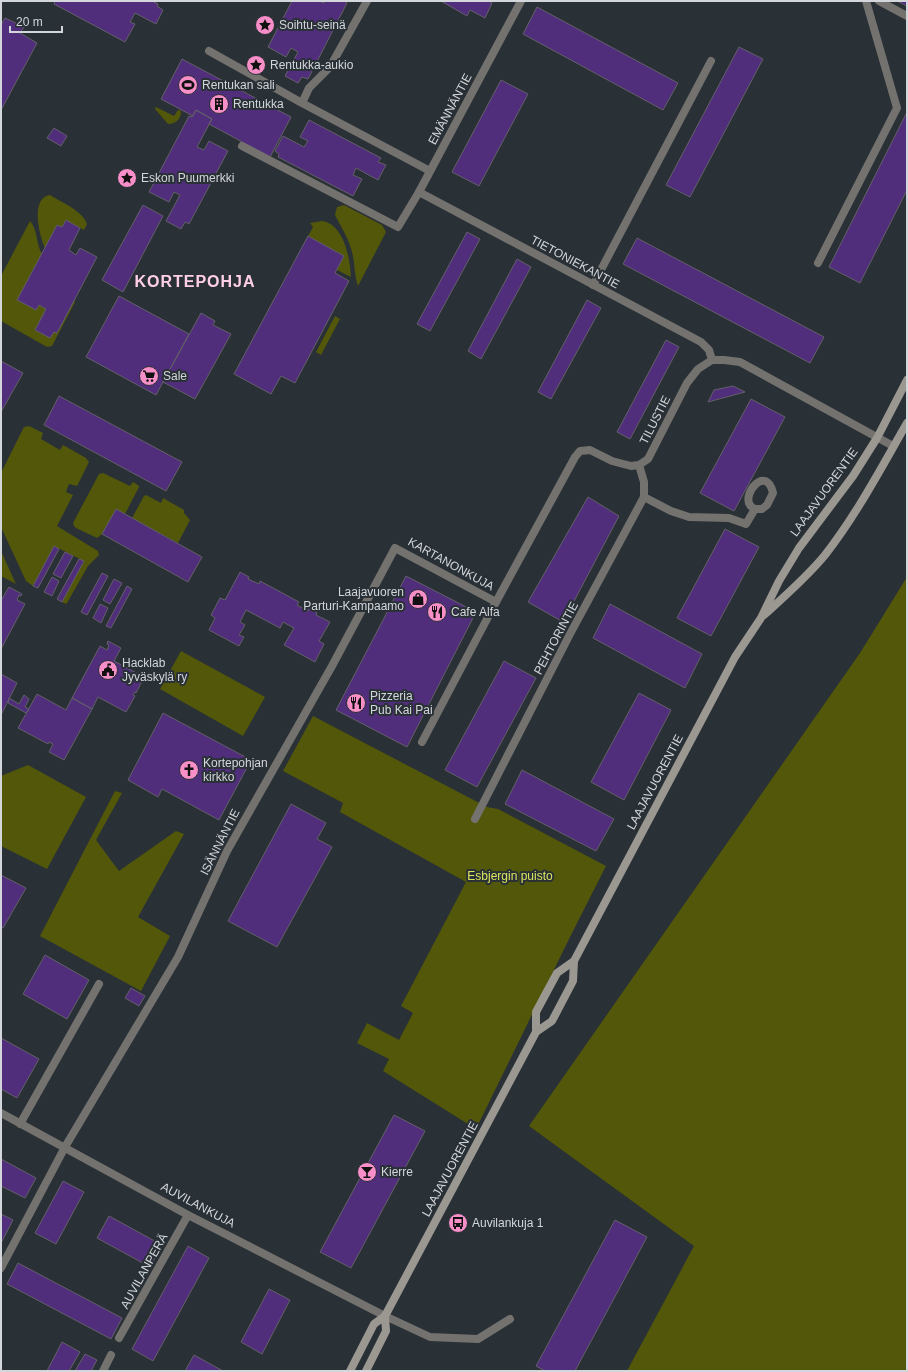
<svg xmlns="http://www.w3.org/2000/svg" width="908" height="1372" viewBox="0 0 908 1372" font-family="Arial,sans-serif">
	<style>
		.green { fill: #53570a }
		.building { fill: #512e7b; stroke: #636069 }
		.lines { fill: none; stroke-linecap: round; stroke-linejoin: round }
		.service { stroke: #74726e; stroke-width: 8 }
		.minor { stroke: #74726e; stroke-width: 8 }
		.secondary { stroke: #9b9791; stroke-width: 8 }
		.labels { text-anchor: middle; stroke-width: 4; stroke-linejoin: round; paint-order: stroke }
		.poi-label { font-size: 12px; fill: #d3d7db; stroke: #293036; text-anchor: start }
		.street-label { font-size: 12px; fill: #d3d7db; stroke: #293036 }
		.park-label { font-size: 12px; fill: #dce55f; stroke: #293036 }
		.district-label { font-size: 16px; font-weight: bold; letter-spacing: 1px; fill: #fecfe7; stroke: #293036 }
	</style>
	<rect width="100%" height="100%" fill="#293036"/>
	<path class="green" d="M 156,107 L 174,116 L 178,110 L 181,111 C 181,119 176,124 168,124 L 155,109 Z
		M 50,195 C 61,202 83,211 87,224 L 84,230 L 66,220 L 62,227 L 57,225 L 45,248 C 39,235 30,198 50,195 Z
		M 344,205 L 382,225 L 386,232 L 358,286 C 354,275 355,263 352,252 C 349,239 341,227 335,215 L 337,207 Z
		M 30,221 C 38,230 36,244 42,254 L 18,300 L 36,310 L 39,305 L 46,309 L 35,330 L 50,338 L 54,332 L 57,333 L 74,301 L 75,302 L 53,344 L 52,346 L 47,347 L 1,321 L 1,276 Z
		M 322,221 C 344,224 350,258 351,277 L 337,270 L 344,256 L 308,236 L 313,227 L 310,223 Z
		M 335,316 L 340,319 L 321,355 L 316,352 Z
		M 29,426 L 43,433 L 41,439 L 60,450 L 63,445 L 86,458 L 89,462 L 77,486 L 69,484 L 66,492 L 73,495 L 57,526 L 98,551 L 99,555 L 88,566 L 67,603 L 66,604 L 62,602 L 84,561 L 54,546 L 33,586 L 26,581 L 1,527 L 1,473 L 24,427 Z
		M 103,473 L 130,486 L 133,482 L 138,485 L 139,487 L 125,514 L 116,509 L 102,534 L 97,538 L 76,528 L 74,526 L 73,523 L 99,474 Z
		M 146,495 L 161,503 L 163,498 L 184,510 L 184,513 L 190,520 L 178,543 L 132,518 L 144,496 Z
		M 1,551 L 16,584 L 1,576 Z
		M 907,577 L 907,1371 L 627,1371 L 694,1246 L 529,1126 L 860,653 Z
		M 181,651 L 265,697 L 243,736 L 160,689 Z
		M 313,716 L 487,807 L 498,809 L 606,866 L 570,937 L 476,1129 L 383,1071 L 389,1059 L 357,1043 L 367,1023 L 399,1040 L 413,1013 L 401,1006 L 466,882 L 340,812 L 343,803 L 283,771 Z
		M 28,765 L 86,797 L 47,869 L 1,846 L 1,776 Z
		M 115,791 L 122,793 L 96,840 L 119,871 L 176,831 L 184,834 L 138,917 L 170,936 L 141,991 L 40,936 Z"/>
	<path class="building" d="M 55,1 L 152,1 L 158,4 L 157,6 L 163,10 L 156,24 L 135,13 L 130,22 L 135,24 L 125,42 L 54,4 Z
		M 292,1 L 319,1 L 324,3 L 325,1 L 344,1 L 347,3 L 308,79 L 302,77 L 298,83 L 285,76 L 298,52 L 291,48 L 286,57 L 268,47 Z
		M 441,1 L 489,1 L 492,3 L 485,18 L 470,10 L 467,16 Z
		M 897,1 L 907,1 L 907,6 Z
		M 537,7 L 678,83 L 663,110 L 523,34 Z
		M 5,18 L 24,27 L 20,33 L 37,43 L 1,110 L 1,25 Z
		M 739,47 L 763,59 L 690,197 L 666,185 Z
		M 182,59 L 291,117 L 270,157 L 209,124 L 212,119 L 196,110 L 193,116 L 161,99 Z
		M 501,80 L 528,94 L 479,186 L 452,172 Z
		M 196,110 L 212,119 L 197,147 L 204,150 L 209,141 L 228,151 L 189,224 L 185,222 L 181,229 L 166,221 L 180,195 L 174,192 L 169,202 L 149,192 L 189,116 L 192,117 Z
		M 907,112 L 907,190 L 860,283 L 829,267 Z
		M 309,120 L 381,158 L 378,162 L 386,165 L 378,180 L 356,168 L 353,175 L 362,179 L 353,196 L 278,157 L 279,154 L 275,151 L 283,136 L 304,147 L 308,141 L 300,137 Z
		M 54,128 L 67,136 L 61,146 L 47,138 Z
		M 143,205 L 163,216 L 123,292 L 102,280 Z
		M 66,220 L 80,228 L 69,250 L 76,255 L 80,248 L 97,257 L 57,333 L 54,332 L 50,338 L 35,330 L 46,309 L 39,305 L 36,310 L 17,300 L 57,225 L 62,227 Z
		M 467,232 L 480,239 L 430,331 L 417,324 Z
		M 308,236 L 344,256 L 335,273 L 349,281 L 295,383 L 281,376 L 271,394 L 234,374 Z
		M 637,238 L 824,337 L 810,363 L 623,264 Z
		M 517,259 L 531,267 L 481,359 L 468,351 Z
		M 119,296 L 189,334 L 156,395 L 86,357 Z
		M 587,300 L 601,308 L 551,399 L 538,392 Z
		M 201,313 L 215,321 L 213,325 L 231,334 L 195,399 L 163,382 Z
		M 666,340 L 679,347 L 630,439 L 617,432 Z
		M 1,361 L 23,373 L 1,412 Z
		M 733,386 L 745,392 L 708,402 L 714,390 Z
		M 59,396 L 182,462 L 166,491 L 44,425 Z
		M 751,399 L 785,417 L 734,511 L 700,493 Z
		M 588,497 L 619,516 L 563,622 L 528,602 Z
		M 116,509 L 202,557 L 188,582 L 102,534 Z
		M 725,529 L 759,547 L 711,636 L 677,618 Z
		M 54,546 L 59,549 L 38,588 L 33,586 Z
		M 65,552 L 73,556 L 61,578 L 53,574 Z
		M 79,559 L 84,561 L 62,602 L 57,599 Z
		M 240,572 L 249,577 L 248,579 L 259,584 L 260,581 L 299,602 L 297,605 L 308,611 L 309,608 L 317,613 L 316,615 L 330,622 L 319,641 L 324,644 L 315,662 L 284,645 L 294,628 L 283,622 L 280,628 L 246,610 L 240,622 L 245,625 L 239,635 L 244,637 L 239,646 L 209,630 L 215,618 L 211,615 L 220,598 L 225,600 Z
		M 102,573 L 108,576 L 87,615 L 81,612 Z
		M 406,576 L 476,612 L 407,747 L 336,710 Z
		M 52,577 L 59,581 L 52,596 L 44,592 Z
		M 114,579 L 122,583 L 110,604 L 103,600 Z
		M 127,586 L 132,589 L 111,628 L 106,626 Z
		M 9,587 L 22,594 L 21,596 L 19,595 L 17,600 L 25,604 L 1,649 L 1,599 L 2,599 Z
		M 100,604 L 108,608 L 101,623 L 93,618 Z
		M 610,604 L 702,654 L 685,688 L 593,638 Z
		M 108,641 L 121,648 L 114,661 L 144,677 L 136,693 L 135,692 L 133,695 L 135,696 L 126,712 L 98,697 L 92,709 L 72,698 L 100,646 L 107,650 L 109,645 L 107,644 Z
		M 504,661 L 536,678 L 477,787 L 445,770 Z
		M 1,674 L 17,683 L 1,715 Z
		M 639,693 L 671,710 L 624,800 L 591,782 Z
		M 37,694 L 66,710 L 72,698 L 92,709 L 64,760 L 49,752 L 53,744 L 49,742 L 48,744 L 18,728 Z
		M 24,695 L 29,699 L 25,707 L 29,709 L 26,713 L 8,703 L 9,698 L 19,704 Z
		M 163,713 L 251,760 L 219,820 L 162,789 L 158,797 L 128,780 Z
		M 522,770 L 614,819 L 596,851 L 505,804 Z
		M 291,804 L 326,823 L 317,839 L 332,847 L 277,947 L 228,921 Z
		M 1,875 L 26,888 L 3,928 L 1,927 Z
		M 45,955 L 89,980 L 67,1019 L 23,994 Z
		M 131,988 L 145,996 L 139,1006 L 125,998 Z
		M 1,1038 L 39,1059 L 17,1098 L 1,1089 Z
		M 394,1115 L 425,1131 L 351,1268 L 320,1252 Z
		M 1,1159 L 36,1178 L 25,1198 L 1,1186 Z
		M 63,1181 L 84,1192 L 56,1244 L 35,1233 Z
		M 1,1214 L 13,1220 L 1,1243 Z
		M 109,1216 L 162,1245 L 150,1267 L 97,1238 Z
		M 615,1220 L 647,1237 L 575,1371 L 545,1371 L 536,1366 Z
		M 188,1246 L 209,1258 L 153,1361 L 132,1349 Z
		M 18,1263 L 122,1318 L 111,1339 L 7,1284 Z
		M 269,1289 L 290,1300 L 262,1354 L 241,1342 Z
		M 62,1342 L 80,1352 L 69,1371 L 47,1371 Z
		M 85,1354 L 97,1360 L 91,1371 L 75,1371 Z
		M 194,1355 L 223,1371 L 185,1371 Z"/>
	<g class="lines">
		<path class="service" d="M 879,1 L 907,16
			M 209,51 L 302,103 L 309,88 L 330,67 L 367,1
			M 302,103 L 430,171
			M 419,192 L 521,1
			M 818,263 L 897,108 L 866,1
			M 593,285 L 711,61
			M 644,497 L 671,511 L 689,517 L 729,518 L 746,524 L 755,509 C 753,508 751,507 750,505 C 742,494 766,464 773,493 L 767,505 L 762,509 L 755,509
			M 20,1124 L 99,984
			M 1,1268 L 65,1147 L 178,957 L 227,851 L 332,666 L 395,548 L 496,602 L 422,742
			M 385,1316 L 430,1337 L 478,1339 L 510,1319
			M 103,1371 L 111,1355"/>
		<path class="minor" d="M 242,146 L 398,227 L 419,192 L 701,342 L 709,350 L 712,360
			M 496,602 L 575,457 L 580,451 L 590,450 L 612,461 L 631,466 L 639,465 L 648,459 L 687,383 L 698,369 L 712,360 L 724,360 L 740,362 L 893,446
			M 475,819 L 570,634 L 644,497 L 644,482 L 639,465
			M 1,1113 L 188,1215 L 385,1316
			M 119,1338 L 188,1215"/>
		<path class="secondary" d="M 764,615 C 785,596 807,577 825,555 C 857,514 881,468 907,423
			M 536,1032 L 536,1012 L 557,973 L 574,961 L 735,657 L 761,618 L 779,581 L 799,548 L 853,476 L 877,438 L 907,380
			M 350,1371 L 374,1324 L 385,1316 L 536,1032 L 552,1021 L 573,981 L 574,961
			M 366,1371 L 386,1331 L 385,1316"/>
	</g>
	<defs>
		<g id="sight-disc" transform="scale(1)"><circle r="9.5" fill="#f98fc9" stroke="#293036"/><path d="M0-6L1.8-2.2L6-1.7L2.9 1.2L3.7 5.4L0 3.3L-3.7 5.4L-2.9 1.2L-6-1.7L-1.8-2.2Z" fill="#111"/></g>
		<g id="stadium-disc" transform="scale(1)"><circle r="9.5" fill="#f98fc9" stroke="#293036"/><path d="M0-5a6.5 5 0 1 0 0 10a6.5 5 0 1 0 0-10ZM-3.5-1.8h7v3.6h-7Z" fill="#111"/></g>
		<g id="building-disc" transform="scale(1)"><circle r="9.5" fill="#f98fc9" stroke="#293036"/><path d="M-4-6H4V6H1V3H-1V6H-4ZM-2.5-4.3h1.7v1.8h-1.7ZM.8-4.3h1.7v1.8H.8ZM-2.5-1h1.7V.8h-1.7ZM.8-1h1.7V.8H.8Z" fill="#111"/></g>
		<g id="supermarket-disc" transform="scale(1)"><circle r="9.5" fill="#f98fc9" stroke="#293036"/><path d="M-6-5.5h2.5l.6 2H6L4.5 2H-2.5L-4.4-4H-6ZM-1.5 3.2a1.3 1.3 0 1 0 .1 0ZM3 3.2a1.3 1.3 0 1 0 .1 0Z" fill="#111"/></g>
		<g id="shop-disc" transform="scale(1)"><circle r="9.5" fill="#f98fc9" stroke="#293036"/><path d="M-5-2.5h2.3a2.7 3.5 0 0 1 5.4 0H5L5.5 6h-11ZM-1.5-2.5h3a1.5 2.3 0 0 0-3 0Z" fill="#111"/></g>
		<g id="restaurant-disc" transform="scale(1)"><circle r="9.5" fill="#f98fc9" stroke="#293036"/><path d="M-5-6h1v4h1v-4h1v4h1v-4h1v5L-1.5 .5V6h-2V.5L-5-1ZM5-6V6H3V1.5H1.5Q1.5-4 5-6Z" fill="#111"/></g>
		<g id="civic-disc" transform="scale(1)"><circle r="9.5" fill="#f98fc9" stroke="#293036"/><path d="M-.6-6.5H3V-4.5H.6V-3L4-1V1h2V6H-6V1h2V-1L-.6-3ZM-1.2 2.5V6h2.4V2.5Z" fill="#111"/></g>
		<g id="church-disc" transform="scale(1)"><circle r="9.5" fill="#f98fc9" stroke="#293036"/><path d="M-1.2-6h2.4v3.5h3.3v2.4h-3.3V6h-2.4V-.1h-3.3v-2.4h3.3Z" fill="#111"/></g>
		<g id="bar-disc" transform="scale(1)"><circle r="9.5" fill="#f98fc9" stroke="#293036"/><path d="M-6-5H6L.8 .8V4.5H3.5V6h-7V4.5H-.8V.8Z" fill="#111"/></g>
		<g id="bus-disc" transform="scale(1)"><circle r="9.5" fill="#f98fc9" stroke="#293036"/><path d="M-5-6H5V4H4V6H2V4H-2V6H-4V4H-5ZM-3.5-4V0h7V-4ZM-3.5 1.2v1.5H-2V1.2ZM2 1.2v1.5H3.5V1.2Z" fill="#111"/></g>
	</defs>
	<g fill-rule="evenodd">
		<use href="#sight-disc" x="265" y="25"/>
		<use href="#sight-disc" x="256" y="65"/>
		<use href="#stadium-disc" x="188" y="85"/>
		<use href="#building-disc" x="219" y="104"/>
		<use href="#sight-disc" x="127" y="178"/>
		<use href="#supermarket-disc" x="149" y="376"/>
		<use href="#shop-disc" x="418" y="599"/>
		<use href="#restaurant-disc" x="437" y="612"/>
		<use href="#civic-disc" x="108" y="670"/>
		<use href="#restaurant-disc" x="356" y="703"/>
		<use href="#church-disc" x="189" y="770"/>
		<use href="#bar-disc" x="367" y="1172"/>
		<use href="#bus-disc" x="458" y="1223"/>
	</g>
	<g class="labels">
		<g class="poi-label">
			<text x="279" y="29">Soihtu-seinä</text>
			<text x="270" y="69">Rentukka-aukio</text>
			<text x="202" y="89">Rentukan sali</text>
			<text x="233" y="108">Rentukka</text>
			<text x="141" y="182">Eskon Puumerkki</text>
			<text x="163" y="380">Sale</text>
			<text x="404" y="596" text-anchor="end">Laajavuoren<tspan x="404" dy="14">Parturi-Kampaamo</tspan></text>
			<text x="451" y="616">Cafe Alfa</text>
			<text x="122" y="667">Hacklab<tspan x="122" dy="14">Jyväskylä ry</tspan></text>
			<text x="370" y="700">Pizzeria<tspan x="370" dy="14">Pub Kai Pai</tspan></text>
			<text x="203" y="767">Kortepohjan<tspan x="203" dy="14">kirkko</tspan></text>
			<text x="381" y="1176">Kierre</text>
			<text x="472" y="1227">Auvilankuja 1</text>
		</g>
		<g class="street-label">
			<text transform="translate(450 109) rotate(-62)" y="4">EMÄNNÄNTIE</text>
			<text transform="translate(575 262) rotate(28)" y="4">TIETONIEKANTIE</text>
			<text transform="translate(655 420) rotate(-63)" y="4">TILUSTIE</text>
			<text transform="translate(824 492) rotate(-54)" y="4">LAAJAVUORENTIE</text>
			<text transform="translate(451 564) rotate(29)" y="4">KARTANONKUJA</text>
			<text transform="translate(556 638) rotate(-62)" y="4">PEHTORINTIE</text>
			<text transform="translate(655 782) rotate(-62)" y="4">LAAJAVUORENTIE</text>
			<text transform="translate(220 842) rotate(-63)" y="4">ISÄNNÄNTIE</text>
			<text transform="translate(450 1169) rotate(-62)" y="4">LAAJAVUORENTIE</text>
			<text transform="translate(198 1205) rotate(28)" y="4">AUVILANKUJA</text>
			<text transform="translate(144 1271) rotate(-61)" y="4">AUVILANPERÄ</text>
		</g>
		<g class="park-label">
			<text x="510" y="880">Esbjergin puisto</text>
		</g>
		<g class="district-label">
			<text x="195" y="287">KORTEPOHJA</text>
		</g>
	</g>
	<rect width="908" height="1372" fill="none" stroke="#d3d7db" stroke-width="4"/>
	<path d="M10 26v6h52v-6" fill="none" stroke="#d3d7db" stroke-width="2"/>
	<text x="16" y="26" font-size="12" fill="#d3d7db" stroke="#293036" stroke-width="3" paint-order="stroke">20 m</text>
</svg>
